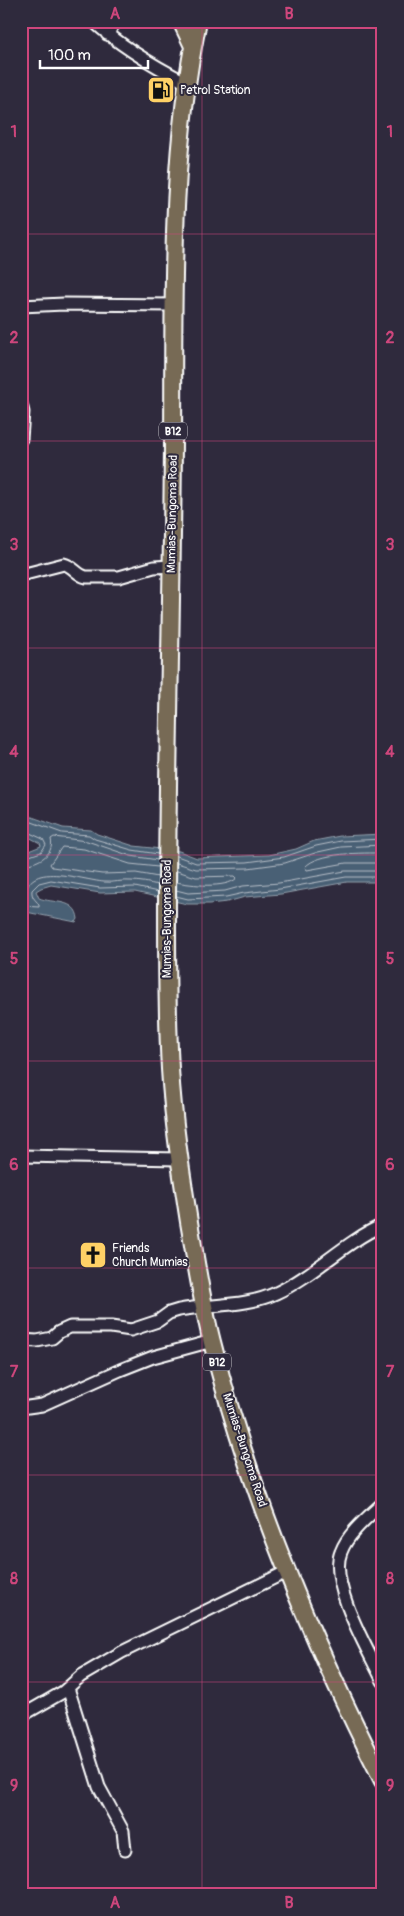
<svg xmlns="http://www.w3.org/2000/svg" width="404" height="1916" viewBox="0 0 404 1916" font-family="Pangolin,sans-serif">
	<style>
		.water { fill: #4a6075; stroke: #92a0ac }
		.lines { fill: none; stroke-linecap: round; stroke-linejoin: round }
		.shore { stroke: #b7bfc8; stroke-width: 1 }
		.stream { stroke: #92a0ac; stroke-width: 2 }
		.minor-casing { stroke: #fff; stroke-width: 15 }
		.highway-casing { stroke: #fff; stroke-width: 20 }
		.minor { stroke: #2f2a3d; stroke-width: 11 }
		.highway { stroke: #776a54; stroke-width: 16 }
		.grid { fill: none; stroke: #ce467c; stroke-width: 1; stroke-opacity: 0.55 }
		.labels { text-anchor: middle; stroke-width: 4; stroke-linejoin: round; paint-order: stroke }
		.shield { fill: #2f2a3d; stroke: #c1bfc5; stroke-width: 1 }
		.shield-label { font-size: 11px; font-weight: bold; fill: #fff }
		.poi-label { font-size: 12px; fill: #fff; stroke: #2f2a3d; text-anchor: start }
		.street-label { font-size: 12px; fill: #fff; stroke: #2f2a3d }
		.neatline { fill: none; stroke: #ce467c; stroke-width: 2 }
		.grid-label { font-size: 16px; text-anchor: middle; font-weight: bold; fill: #ce467c }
	</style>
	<rect width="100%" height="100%" fill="#2f2a3d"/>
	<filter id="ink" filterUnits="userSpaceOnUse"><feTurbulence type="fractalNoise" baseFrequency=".02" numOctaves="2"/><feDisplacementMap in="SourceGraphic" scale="10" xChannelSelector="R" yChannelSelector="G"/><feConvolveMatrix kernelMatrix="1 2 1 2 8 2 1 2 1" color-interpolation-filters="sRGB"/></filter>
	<g filter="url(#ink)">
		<path class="water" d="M 21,813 L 63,828 L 91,830 L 97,834 L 134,846 L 179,851 L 197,858 L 269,855 L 296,849 L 314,841 L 340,836 L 383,834 L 383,882 L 347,882 L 281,894 L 245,897 L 227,902 L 209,904 L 187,904 L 135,892 L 100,893 L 51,885 L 41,888 L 36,891 L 39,898 C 53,904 76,898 78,919 L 76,922 L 21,911 L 21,854 L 41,846 L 40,843 L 21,833 Z"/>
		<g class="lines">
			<path class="shore" d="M 21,818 L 62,833 L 89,835 L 95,839 L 132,850 L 158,854
				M 21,829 L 43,839 L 46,845 L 41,852 L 21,859
				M 383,853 C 363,853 318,852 305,867 L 307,870 L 346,863 L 383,863
				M 177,856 L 196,863 L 247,862 L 284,857 L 316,846 L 341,841 L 383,839
				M 177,863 L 196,869 L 248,868 L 285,863 L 318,852 L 341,847 L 383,845
				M 21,865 C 36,864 55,856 51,839 L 54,837 L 87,841 L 131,856 L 158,860
				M 158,877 L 136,873 L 102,874 L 52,867 L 50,864 L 62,847 L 84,849 L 130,864 L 158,867
				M 176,882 C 191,885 226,889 237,878 L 235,876 L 196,877 L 177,871
				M 176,890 L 188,893 L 225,891 L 243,886 L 279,883 L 345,871 L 383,871
				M 176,896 L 188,899 L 226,897 L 244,893 L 280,889 L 346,877 L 383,877
				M 21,899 L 26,898 C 24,859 81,880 104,882 C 113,883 122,880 131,881 C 140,881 149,883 158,885
				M 21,906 L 39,907 L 39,904 C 35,900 31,896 32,890 L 39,883 L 51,880 L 100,888 L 135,887 L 158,892"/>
			<path class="stream" d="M 31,1895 L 36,1893"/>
			<g class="minor-casing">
				<path id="minor" d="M 93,21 C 121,47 154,66 187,83
					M 107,34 L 116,21
					M 21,306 L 64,304 L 174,305
					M 21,404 L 23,412 L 21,439
					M 21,575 L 64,564 C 73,566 77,575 86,577 L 119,577 L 154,567 L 172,566
					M 21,1156 L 179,1159
					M 21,1340 L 37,1341 L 52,1338 L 59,1332 L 70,1327 L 111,1327 L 131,1330 L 158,1321 L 169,1313 L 179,1310 C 211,1304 246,1307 276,1293 C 315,1275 344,1242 383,1225
					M 21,1408 L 42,1405 L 120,1370 L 153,1357 L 212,1341
					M 383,1503 C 368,1517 348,1533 341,1552 C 328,1583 369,1652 383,1681
					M 68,1688 L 99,1787 L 123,1831 L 125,1850
					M 21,1716 L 63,1692 L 81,1676 L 122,1652 L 286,1572"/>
			</g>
			<g class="highway-casing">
				<path id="highway" d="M 181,21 L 193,46
					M 198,21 C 169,159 174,302 173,443 C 172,600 167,757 167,915 C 167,966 167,1018 170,1069 C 173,1120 181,1171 189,1222 C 196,1262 202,1303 212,1342 C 250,1495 312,1641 383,1781"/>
			</g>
			<use href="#minor" class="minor"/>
			<use href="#highway" class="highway"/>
		</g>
	</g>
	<path class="grid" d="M 202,21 L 202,1895M 21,234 L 383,234M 21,441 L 383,441M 21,648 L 383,648M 21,855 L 383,855M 21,1061 L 383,1061M 21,1268 L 383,1268M 21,1475 L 383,1475M 21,1682 L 383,1682"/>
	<defs>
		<g id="fuel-square" transform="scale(1.4375)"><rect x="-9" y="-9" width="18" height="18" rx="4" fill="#ffd166" stroke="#2f2a3d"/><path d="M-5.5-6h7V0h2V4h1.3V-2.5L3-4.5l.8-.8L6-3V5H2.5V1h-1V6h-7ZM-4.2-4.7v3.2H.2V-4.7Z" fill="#111"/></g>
		<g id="church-square" transform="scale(1.4375)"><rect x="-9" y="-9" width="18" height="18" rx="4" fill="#ffd166" stroke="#2f2a3d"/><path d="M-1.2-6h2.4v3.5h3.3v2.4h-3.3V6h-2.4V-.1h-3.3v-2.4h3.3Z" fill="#111"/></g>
	</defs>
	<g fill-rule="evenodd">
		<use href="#fuel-square" x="161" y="90"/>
		<use href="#church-square" x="93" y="1255"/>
	</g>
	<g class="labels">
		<g class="shield">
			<rect x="159" y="422.5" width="28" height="17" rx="4"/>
			<rect x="203" y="1353.5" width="28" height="17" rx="4"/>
		</g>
		<g class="shield-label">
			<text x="173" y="435">B12</text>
			<text x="217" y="1366">B12</text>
		</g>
		<g class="poi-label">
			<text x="180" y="94">Petrol Station</text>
			<text x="112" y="1252">Friends<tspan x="112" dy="14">Church Mumias</tspan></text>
		</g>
		<g class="street-label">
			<text transform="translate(172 514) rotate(-89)" y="4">Mumias-Bungoma Road</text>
			<text transform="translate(167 919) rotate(-90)" y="4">Mumias-Bungoma Road</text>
			<text transform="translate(245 1450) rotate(72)" y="4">Mumias-Bungoma Road</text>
		</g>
	</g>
	<rect width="404" height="1916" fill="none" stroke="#2f2a3d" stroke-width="55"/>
	<path d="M40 60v8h108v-8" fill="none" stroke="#ffffff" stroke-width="2.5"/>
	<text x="48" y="60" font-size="15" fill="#ffffff" stroke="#2f2a3d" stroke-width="4" paint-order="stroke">100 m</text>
	<rect x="28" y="28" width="348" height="1860" class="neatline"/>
	<g class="grid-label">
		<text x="115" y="19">A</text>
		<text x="289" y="19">B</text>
		<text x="14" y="137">1</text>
		<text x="390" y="137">1</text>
		<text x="14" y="343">2</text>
		<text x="390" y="343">2</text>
		<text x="14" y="550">3</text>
		<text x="390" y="550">3</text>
		<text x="14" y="757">4</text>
		<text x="390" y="757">4</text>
		<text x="14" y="964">5</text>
		<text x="390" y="964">5</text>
		<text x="14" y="1170">6</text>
		<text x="390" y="1170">6</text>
		<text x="14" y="1377">7</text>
		<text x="390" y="1377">7</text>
		<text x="14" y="1584">8</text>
		<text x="390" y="1584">8</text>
		<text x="14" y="1791">9</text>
		<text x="390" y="1791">9</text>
		<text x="115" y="1908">A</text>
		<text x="289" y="1908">B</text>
	</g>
</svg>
